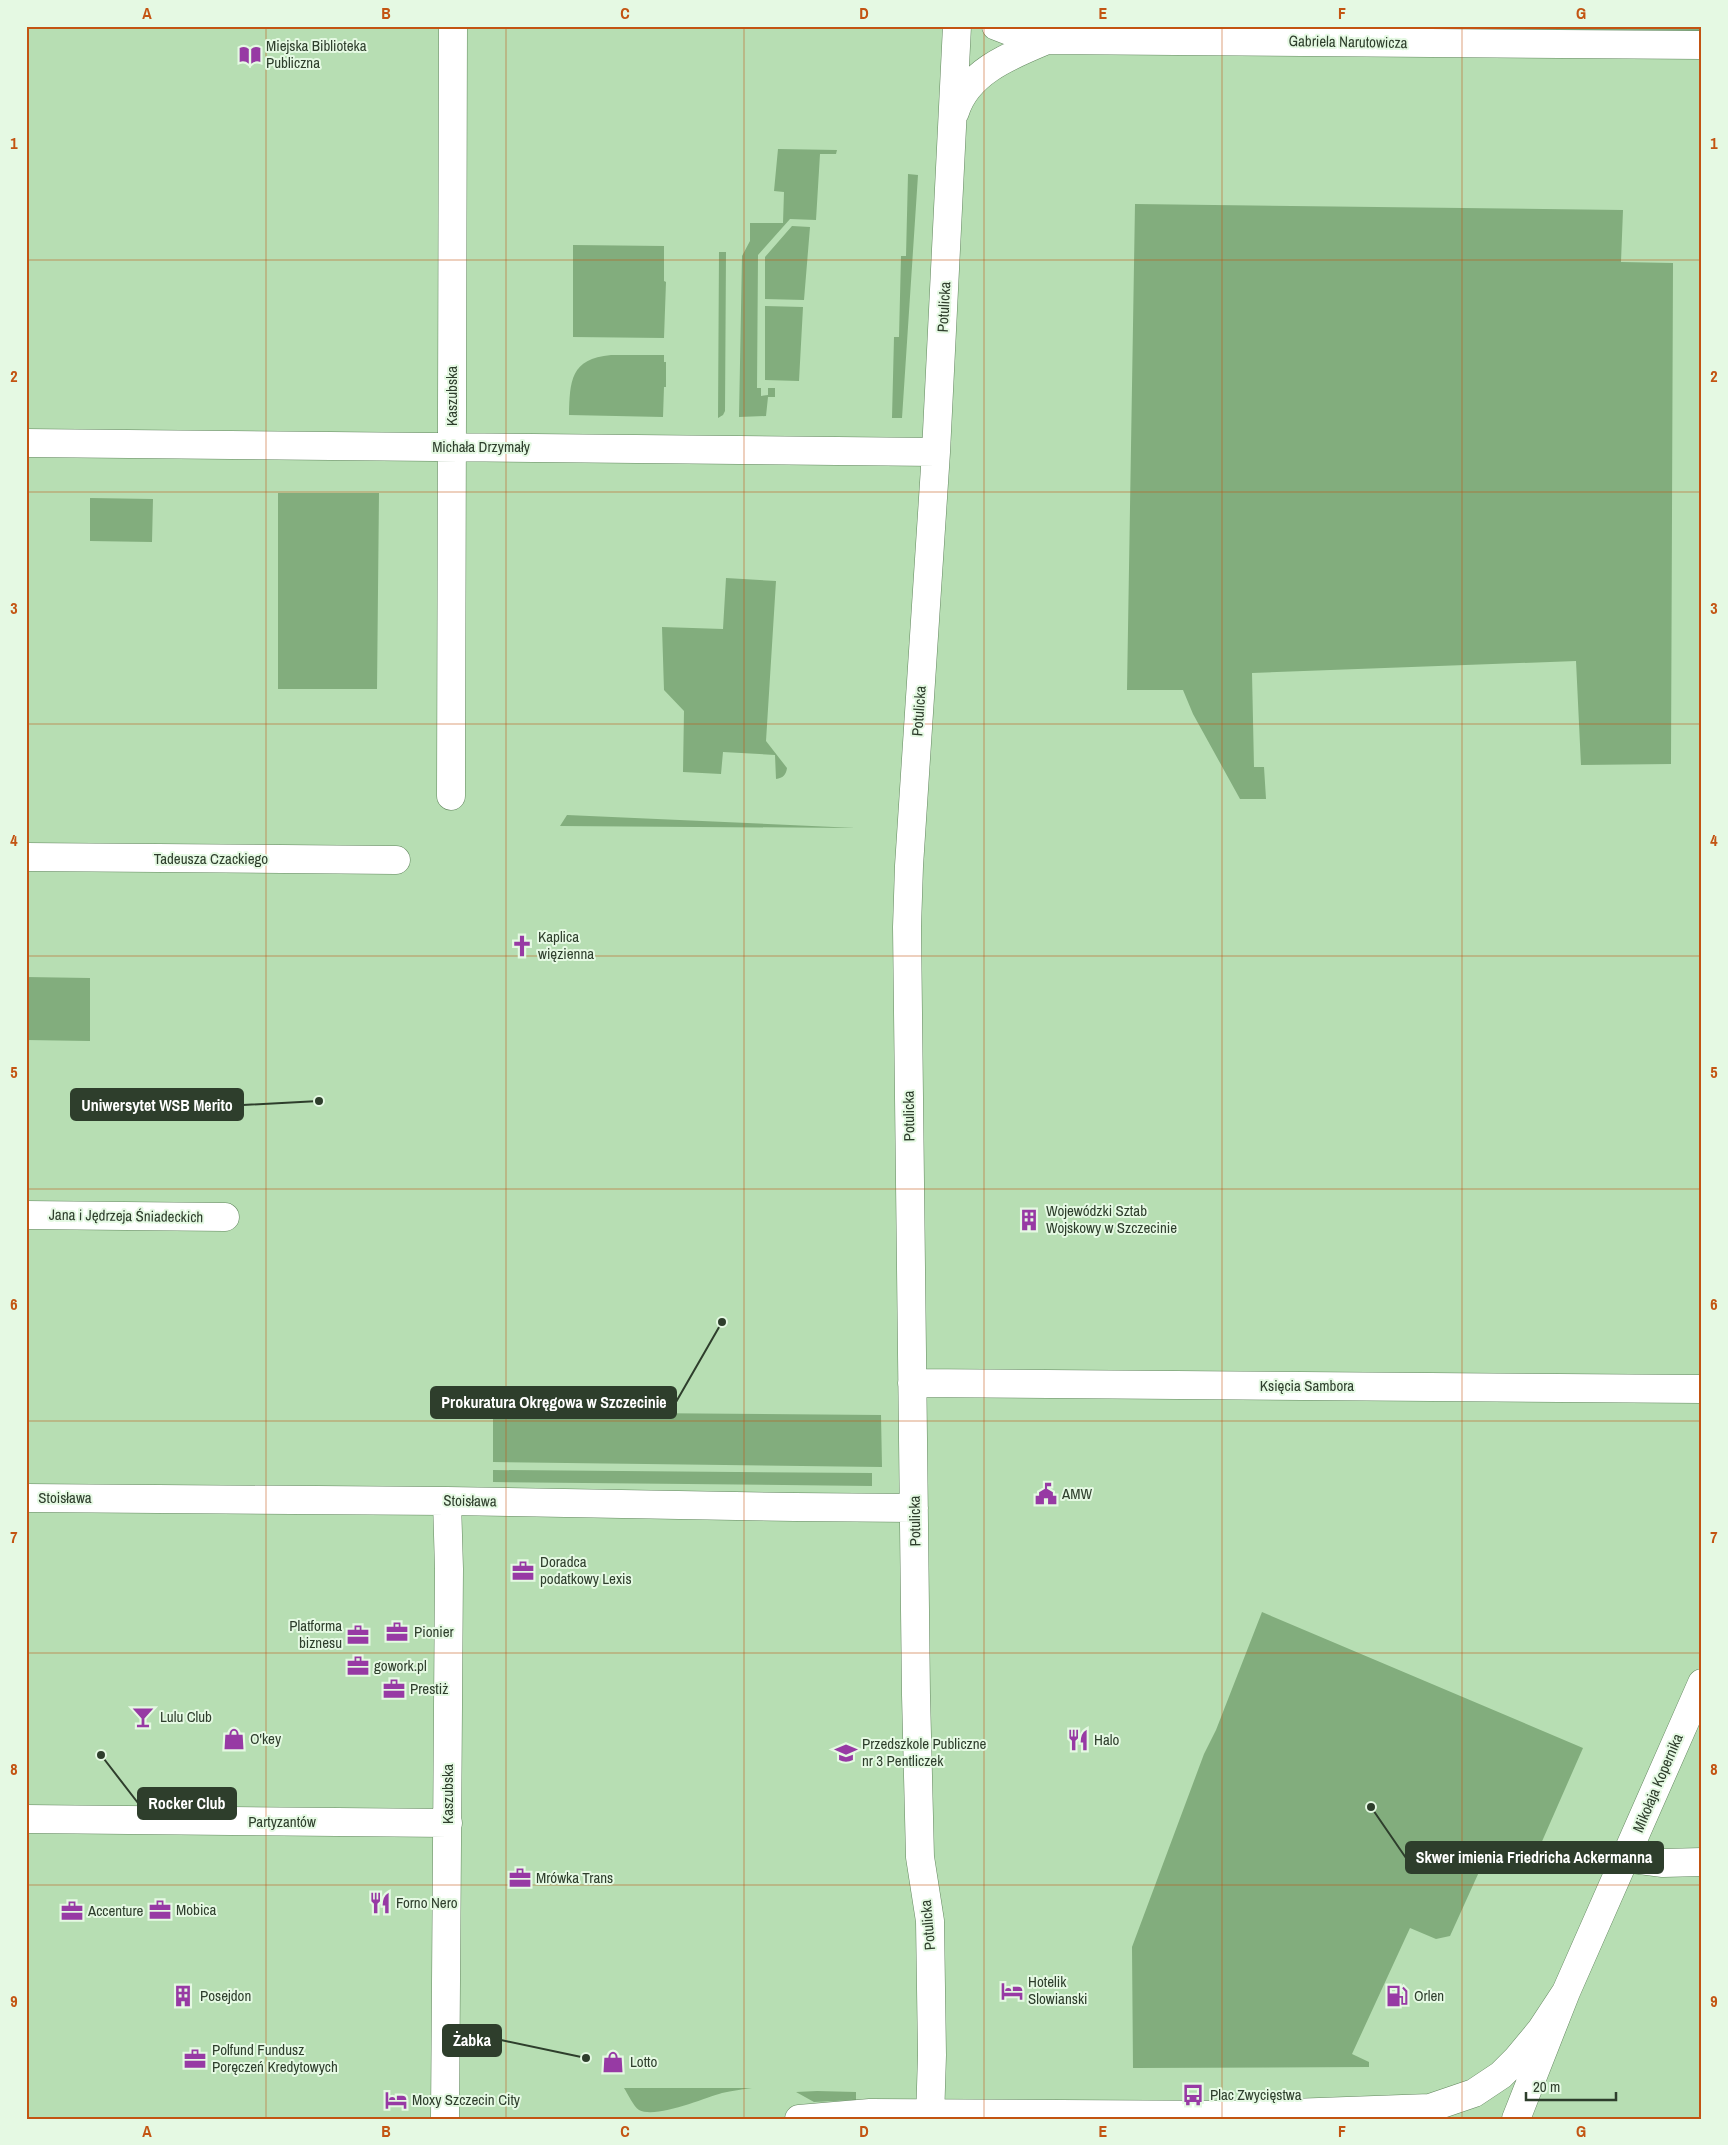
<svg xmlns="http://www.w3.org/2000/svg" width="1728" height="2145" viewBox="0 0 1728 2145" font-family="'Archivo Narrow',sans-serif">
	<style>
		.green { fill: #82ad7d }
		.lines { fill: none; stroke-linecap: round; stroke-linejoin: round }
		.minor-casing { stroke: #62865e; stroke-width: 29 }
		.major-casing { stroke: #62865e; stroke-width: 29 }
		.minor { stroke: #fff; stroke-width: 28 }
		.major { stroke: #fff; stroke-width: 28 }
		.grid { fill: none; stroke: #c35412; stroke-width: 1; stroke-opacity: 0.55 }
		.labels { text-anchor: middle; stroke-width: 4; stroke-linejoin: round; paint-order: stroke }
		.street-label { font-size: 15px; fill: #2e3e2c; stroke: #e5f9e3 }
		.poi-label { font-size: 15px; fill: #2e3e2c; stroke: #e5f9e3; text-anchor: start }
		.leader { fill: none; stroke: #2e3e2c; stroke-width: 2 }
		.callout-dot { fill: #2e3e2c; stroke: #e5f9e3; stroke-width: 2 }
		.callout { fill: #2e3e2c; stroke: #2e3e2c; stroke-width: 2 }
		.callout-label { font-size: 16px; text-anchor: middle; font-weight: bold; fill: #fff }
		.neatline { fill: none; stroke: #c35412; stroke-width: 2 }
		.grid-label { font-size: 16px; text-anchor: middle; font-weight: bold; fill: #c35412 }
	</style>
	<rect width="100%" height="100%" fill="#b7deb3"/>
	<path class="green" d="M 1134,26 L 1702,26 L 1702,31 Z
		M 778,149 L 837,150 L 836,154 L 820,154 L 816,220 L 790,219 L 758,255 L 757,388 L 761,388 L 761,396 L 768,395 L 768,388 L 775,388 L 775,397 L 768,397 L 766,416 L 739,417 L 742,256 L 750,241 L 750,223 L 783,223 L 784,192 L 774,191 Z
		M 908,174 L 918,175 L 902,418 L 892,418 L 894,337 L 899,337 L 901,256 L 906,256 Z
		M 1135,204 L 1623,210 L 1621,262 L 1673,263 L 1671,764 L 1581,765 L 1576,661 L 1252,673 L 1254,767 L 1264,767 L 1266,799 L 1240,799 L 1193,714 L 1183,690 L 1127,690 Z
		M 792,226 L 810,227 L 804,300 L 765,299 L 765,257 Z
		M 573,245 L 664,246 L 664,281 L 666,282 L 664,338 L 573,337 Z
		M 719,252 L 726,252 L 725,411 L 723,415 L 718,418 Z
		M 765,306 L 803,307 L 799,381 L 765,380 Z
		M 611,355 L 664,355 L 664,362 L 666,362 L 666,387 L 664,387 L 663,417 L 569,415 C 570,381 570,359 611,355 Z
		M 278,493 L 379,493 L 377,689 L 278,689 Z
		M 90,498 L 153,499 L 152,542 L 90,541 Z
		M 726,578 L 776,581 L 766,741 L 787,768 C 786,775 783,778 776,779 L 775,755 L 723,752 L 721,774 L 683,772 L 684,711 L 664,690 L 662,627 L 723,629 Z
		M 567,815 L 856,828 L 560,826 Z
		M 26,977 L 90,978 L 90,1041 L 26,1040 Z
		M 493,1412 L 881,1415 L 882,1467 L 493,1462 Z
		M 493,1470 L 872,1473 L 872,1486 L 493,1482 Z
		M 1262,1612 L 1583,1748 L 1540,1846 L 1503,1849 L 1484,1861 L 1450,1936 L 1436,1939 L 1410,1928 L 1352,2054 L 1369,2062 L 1369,2067 L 1133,2068 L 1132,1947 L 1204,1754 L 1216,1730 Z
		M 624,2088 L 752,2088 C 742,2089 732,2091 722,2093 C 704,2098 656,2119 639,2110 C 633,2106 628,2094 624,2088 Z
		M 817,2091 L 856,2092 L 856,2100 L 814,2102 L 796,2092 Z"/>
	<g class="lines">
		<g class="minor-casing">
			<path id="minor" d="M 996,26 L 1030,39 L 1047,40 L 1702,45
				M 955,112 C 967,72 1011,55 1047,40
				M 26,443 L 936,452
				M 451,796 L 453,26
				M 26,857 L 396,860
				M 26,1215 L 225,1217
				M 912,1383 L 1702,1389
				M 26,1498 L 447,1501 L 795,1507 L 914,1508
				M 26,1819 L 448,1823
				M 1625,1858 L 1663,1863 L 1702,1862
				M 445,2119 L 449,1569 L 447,1501
				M 930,2119 L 932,2055 L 930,1921 L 920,1857 L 916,1695 L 907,927 L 909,866 L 936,452 L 957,26"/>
		</g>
		<g class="major-casing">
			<path id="major" d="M 799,2119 L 870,2113 L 1234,2115 L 1430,2108 L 1474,2093 L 1501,2075 L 1517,2059 L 1541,2030 L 1566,1992
				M 1516,2119 L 1566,1992 L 1702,1683"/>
		</g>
		<use href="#minor" class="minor"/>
		<use href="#major" class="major"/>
	</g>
	<path class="grid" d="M 266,26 L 266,2119M 506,26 L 506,2119M 744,26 L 744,2119M 984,26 L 984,2119M 1222,26 L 1222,2119M 1462,26 L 1462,2119M 26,260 L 1702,260M 26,492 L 1702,492M 26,724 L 1702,724M 26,956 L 1702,956M 26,1189 L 1702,1189M 26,1421 L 1702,1421M 26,1653 L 1702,1653M 26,1885 L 1702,1885"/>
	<defs>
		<g id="library-bare" transform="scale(1.725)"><path d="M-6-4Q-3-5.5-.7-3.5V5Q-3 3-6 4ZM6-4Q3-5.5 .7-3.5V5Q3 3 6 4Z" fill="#973aa4" stroke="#e5f9e3" stroke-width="2.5" paint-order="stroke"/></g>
		<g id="church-bare" transform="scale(1.725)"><path d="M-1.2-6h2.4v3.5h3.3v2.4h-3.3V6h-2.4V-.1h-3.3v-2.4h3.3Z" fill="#973aa4" stroke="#e5f9e3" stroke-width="2.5" paint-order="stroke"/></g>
		<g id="building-bare" transform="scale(1.725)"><path d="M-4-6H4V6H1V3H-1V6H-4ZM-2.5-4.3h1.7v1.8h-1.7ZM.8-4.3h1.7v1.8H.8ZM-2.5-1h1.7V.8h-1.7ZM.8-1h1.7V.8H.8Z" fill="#973aa4" stroke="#e5f9e3" stroke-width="2.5" paint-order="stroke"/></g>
		<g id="civic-bare" transform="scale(1.725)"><path d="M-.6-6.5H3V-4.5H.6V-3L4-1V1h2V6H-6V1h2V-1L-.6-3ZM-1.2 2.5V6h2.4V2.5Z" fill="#973aa4" stroke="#e5f9e3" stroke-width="2.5" paint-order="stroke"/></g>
		<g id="office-bare" transform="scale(1.725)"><path d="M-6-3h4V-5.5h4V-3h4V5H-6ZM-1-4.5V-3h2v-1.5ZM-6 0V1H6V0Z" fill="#973aa4" stroke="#e5f9e3" stroke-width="2.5" paint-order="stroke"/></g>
		<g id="bar-bare" transform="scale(1.725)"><path d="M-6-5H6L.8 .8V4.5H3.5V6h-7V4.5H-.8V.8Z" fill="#973aa4" stroke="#e5f9e3" stroke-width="2.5" paint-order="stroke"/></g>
		<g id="shop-bare" transform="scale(1.725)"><path d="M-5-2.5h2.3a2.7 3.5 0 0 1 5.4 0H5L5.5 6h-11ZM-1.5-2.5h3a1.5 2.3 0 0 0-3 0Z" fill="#973aa4" stroke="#e5f9e3" stroke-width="2.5" paint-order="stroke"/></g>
		<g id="restaurant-bare" transform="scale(1.725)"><path d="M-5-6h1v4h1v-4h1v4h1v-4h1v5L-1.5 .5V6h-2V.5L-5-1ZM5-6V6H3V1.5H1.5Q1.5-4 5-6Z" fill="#973aa4" stroke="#e5f9e3" stroke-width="2.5" paint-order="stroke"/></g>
		<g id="school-bare" transform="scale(1.725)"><path d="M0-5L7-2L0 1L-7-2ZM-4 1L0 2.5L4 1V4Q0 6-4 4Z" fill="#973aa4" stroke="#e5f9e3" stroke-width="2.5" paint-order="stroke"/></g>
		<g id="hotel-bare" transform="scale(1.725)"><path d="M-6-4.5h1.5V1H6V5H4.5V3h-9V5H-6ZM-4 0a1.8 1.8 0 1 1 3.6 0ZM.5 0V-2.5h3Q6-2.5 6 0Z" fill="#973aa4" stroke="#e5f9e3" stroke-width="2.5" paint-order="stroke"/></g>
		<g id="fuel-bare" transform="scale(1.725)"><path d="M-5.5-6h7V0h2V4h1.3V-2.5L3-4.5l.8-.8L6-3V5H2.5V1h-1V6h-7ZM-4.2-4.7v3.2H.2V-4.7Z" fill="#973aa4" stroke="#e5f9e3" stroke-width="2.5" paint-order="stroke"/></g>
		<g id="bus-bare" transform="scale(1.725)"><path d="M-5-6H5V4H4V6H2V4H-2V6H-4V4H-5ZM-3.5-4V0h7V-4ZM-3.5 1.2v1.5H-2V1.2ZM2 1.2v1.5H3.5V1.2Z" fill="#973aa4" stroke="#e5f9e3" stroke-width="2.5" paint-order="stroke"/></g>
	</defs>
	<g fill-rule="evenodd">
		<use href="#library-bare" x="250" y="55"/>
		<use href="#church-bare" x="522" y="946"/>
		<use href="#building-bare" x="1029" y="1220"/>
		<use href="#civic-bare" x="1046" y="1494"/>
		<use href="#office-bare" x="523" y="1571"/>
		<use href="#office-bare" x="397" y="1632"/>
		<use href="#office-bare" x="358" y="1635"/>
		<use href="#office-bare" x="358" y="1666"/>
		<use href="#office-bare" x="394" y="1689"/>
		<use href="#bar-bare" x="143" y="1717"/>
		<use href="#shop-bare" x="234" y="1739"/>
		<use href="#restaurant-bare" x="1078" y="1740"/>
		<use href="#school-bare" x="846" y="1753"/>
		<use href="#office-bare" x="520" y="1878"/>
		<use href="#restaurant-bare" x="380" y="1903"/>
		<use href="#office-bare" x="160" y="1910"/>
		<use href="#office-bare" x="72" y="1911"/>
		<use href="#hotel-bare" x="1012" y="1991"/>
		<use href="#building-bare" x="183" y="1996"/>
		<use href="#fuel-bare" x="1397" y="1996"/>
		<use href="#office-bare" x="195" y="2059"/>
		<use href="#shop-bare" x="613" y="2062"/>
		<use href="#bus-bare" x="1193" y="2095"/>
		<use href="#hotel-bare" x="396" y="2100"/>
	</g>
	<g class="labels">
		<g class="street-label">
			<text transform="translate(1348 42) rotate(1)" y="5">Gabriela Narutowicza</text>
			<text transform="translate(944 307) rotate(-87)" y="5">Potulicka</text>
			<text transform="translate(452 396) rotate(-90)" y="5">Kaszubska</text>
			<text x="481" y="452">Michała Drzymały</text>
			<text transform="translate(919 711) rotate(-86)" y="5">Potulicka</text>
			<text x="211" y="864">Tadeusza Czackiego</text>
			<text transform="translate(909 1116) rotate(-91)" y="5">Potulicka</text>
			<text transform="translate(126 1216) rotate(1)" y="5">Jana i Jędrzeja Śniadeckich</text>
			<text x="1307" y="1391">Księcia Sambora</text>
			<text x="65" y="1503">Stoisława</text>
			<text transform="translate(470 1501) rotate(1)" y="5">Stoisława</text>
			<text transform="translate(915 1521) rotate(-91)" y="5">Potulicka</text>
			<text transform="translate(1658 1783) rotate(-67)" y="5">Mikołaja Kopernika</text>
			<text transform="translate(448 1794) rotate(-90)" y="5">Kaszubska</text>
			<text x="282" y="1827">Partyzantów</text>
			<text transform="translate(928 1925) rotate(-95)" y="5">Potulicka</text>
		</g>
		<g class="poi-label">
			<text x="266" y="51">Miejska Biblioteka<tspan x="266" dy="17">Publiczna</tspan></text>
			<text x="538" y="942">Kaplica<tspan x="538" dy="17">więzienna</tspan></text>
			<text x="1046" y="1216">Wojewódzki Sztab<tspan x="1046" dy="17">Wojskowy w Szczecinie</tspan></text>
			<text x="1062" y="1499">AMW</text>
			<text x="540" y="1567">Doradca<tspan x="540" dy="17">podatkowy Lexis</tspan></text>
			<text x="342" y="1631" text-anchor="end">Platforma<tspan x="342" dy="17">biznesu</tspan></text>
			<text x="414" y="1637">Pionier</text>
			<text x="374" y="1671">gowork.pl</text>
			<text x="410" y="1694">Prestiż</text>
			<text x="160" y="1722">Lulu Club</text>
			<text x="250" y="1744">O'key</text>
			<text x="1094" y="1745">Halo</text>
			<text x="862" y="1749">Przedszkole Publiczne<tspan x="862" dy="17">nr 3 Pentliczek</tspan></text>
			<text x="536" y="1883">Mrówka Trans</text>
			<text x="396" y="1908">Forno Nero</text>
			<text x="176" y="1915">Mobica</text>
			<text x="88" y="1916">Accenture</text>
			<text x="1028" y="1987">Hotelik<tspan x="1028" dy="17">Slowianski</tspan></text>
			<text x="200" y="2001">Posejdon</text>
			<text x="1414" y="2001">Orlen</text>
			<text x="212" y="2055">Polfund Fundusz<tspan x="212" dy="17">Poręczeń Kredytowych</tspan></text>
			<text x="630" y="2067">Lotto</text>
			<text x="1210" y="2100">Plac Zwycięstwa</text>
			<text x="412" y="2105">Moxy Szczecin City</text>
		</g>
	</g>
	<path class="leader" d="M319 1101L243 1105M722 1322L676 1402M101 1755L138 1803M1371 1807L1406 1858M586 2058L501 2040"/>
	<g class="callout-dot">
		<circle cx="319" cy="1101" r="5"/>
		<circle cx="722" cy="1322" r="5"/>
		<circle cx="101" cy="1755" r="5"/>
		<circle cx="1371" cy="1807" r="5"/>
		<circle cx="586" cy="2058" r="5"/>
	</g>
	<g class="callout">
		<rect x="71" y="1089" width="172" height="31" rx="5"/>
		<rect x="431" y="1387" width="245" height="31" rx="5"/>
		<rect x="138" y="1788" width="98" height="31" rx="5"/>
		<rect x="1406" y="1842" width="257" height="31" rx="5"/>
		<rect x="443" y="2025" width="58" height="31" rx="5"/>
	</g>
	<g class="callout-label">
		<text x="157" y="1111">Uniwersytet WSB Merito</text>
		<text x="554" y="1408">Prokuratura Okręgowa w Szczecinie</text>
		<text x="187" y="1809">Rocker Club</text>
		<text x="1534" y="1863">Skwer imienia Friedricha Ackermanna</text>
		<text x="472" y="2046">Żabka</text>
	</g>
	<rect width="1728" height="2145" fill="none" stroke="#e5f9e3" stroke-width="55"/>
	<path d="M1526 2092v8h90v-8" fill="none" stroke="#2e3e2c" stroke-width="2.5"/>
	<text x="1533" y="2092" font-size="15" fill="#2e3e2c" stroke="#e5f9e3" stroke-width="4" paint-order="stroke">20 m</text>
	<rect x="28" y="28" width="1672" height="2090" class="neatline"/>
	<g class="grid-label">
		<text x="147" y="19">A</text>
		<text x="386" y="19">B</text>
		<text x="625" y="19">C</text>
		<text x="864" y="19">D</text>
		<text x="1103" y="19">E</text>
		<text x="1342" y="19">F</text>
		<text x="1581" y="19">G</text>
		<text x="14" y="149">1</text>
		<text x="1714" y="149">1</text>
		<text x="14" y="382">2</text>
		<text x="1714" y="382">2</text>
		<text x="14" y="614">3</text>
		<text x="1714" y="614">3</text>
		<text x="14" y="846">4</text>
		<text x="1714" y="846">4</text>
		<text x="14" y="1078">5</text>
		<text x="1714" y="1078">5</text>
		<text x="14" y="1310">6</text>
		<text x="1714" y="1310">6</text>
		<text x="14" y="1543">7</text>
		<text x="1714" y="1543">7</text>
		<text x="14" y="1775">8</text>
		<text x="1714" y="1775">8</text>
		<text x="14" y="2007">9</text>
		<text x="1714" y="2007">9</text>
		<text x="147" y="2137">A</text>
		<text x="386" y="2137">B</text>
		<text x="625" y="2137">C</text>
		<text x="864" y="2137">D</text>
		<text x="1103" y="2137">E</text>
		<text x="1342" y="2137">F</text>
		<text x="1581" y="2137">G</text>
	</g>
</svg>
